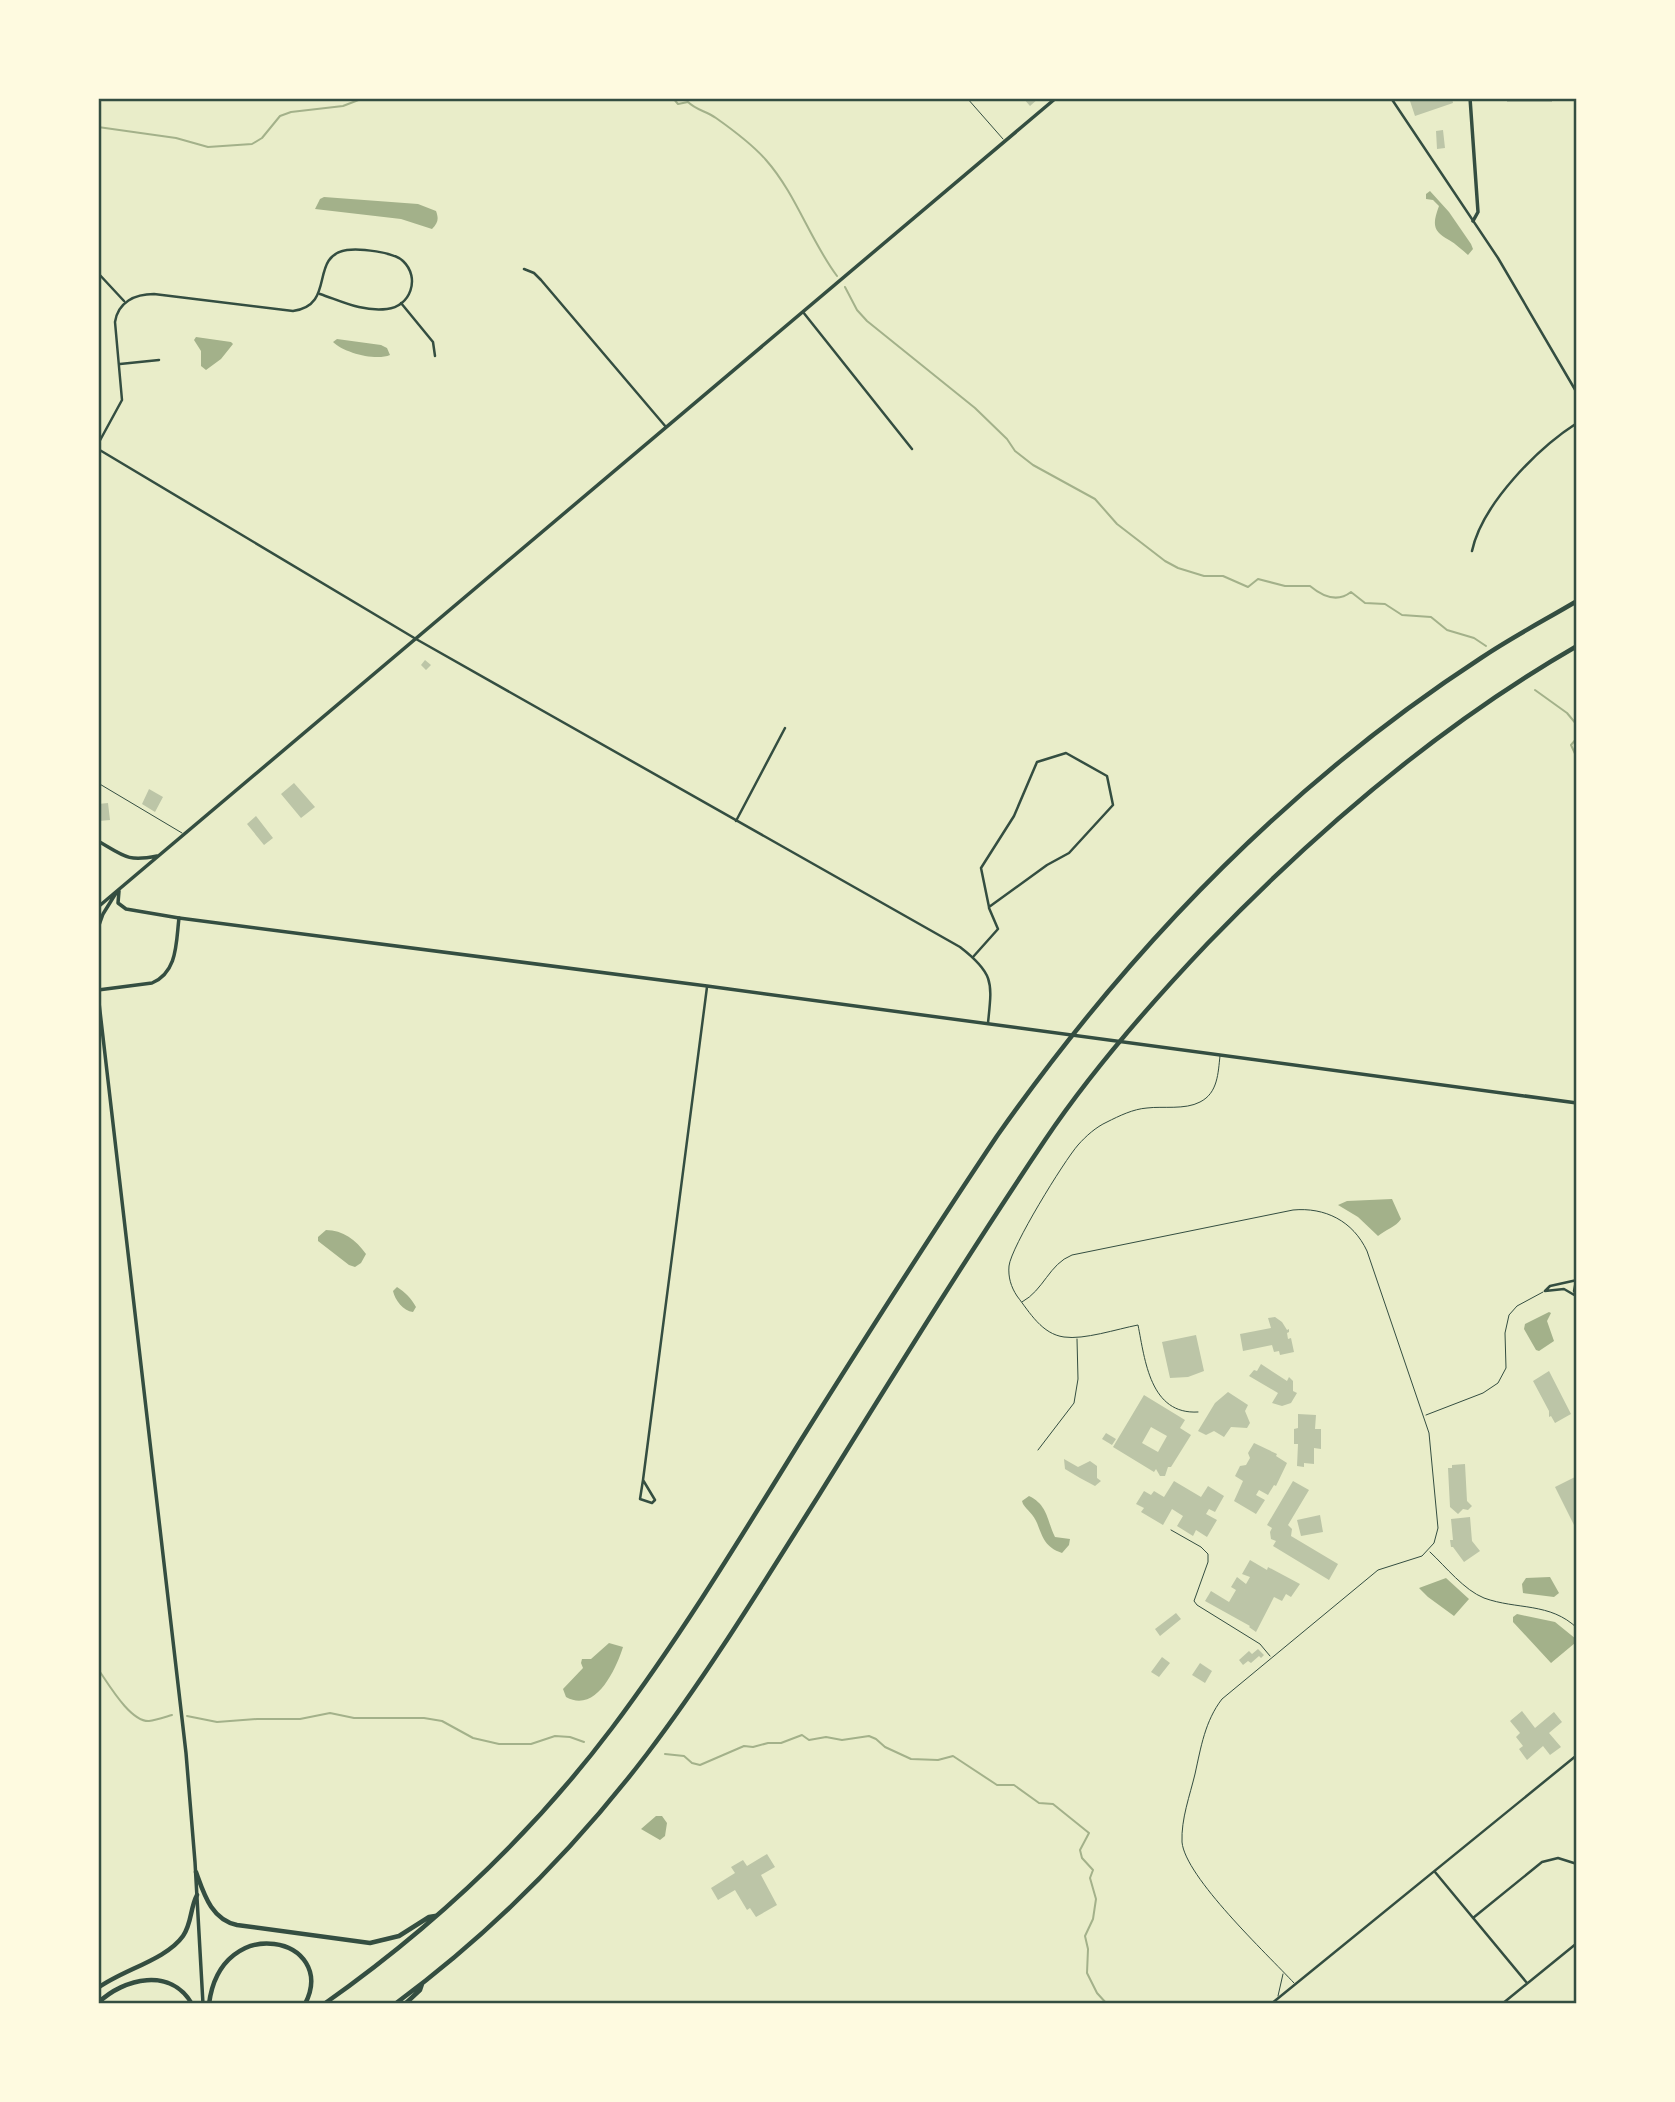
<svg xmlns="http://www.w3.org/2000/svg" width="1675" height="2102" viewBox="0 0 1675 2102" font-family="'Crimson Pro',serif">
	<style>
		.water { fill: #a3b18a }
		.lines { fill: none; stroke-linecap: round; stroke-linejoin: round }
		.stream { stroke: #a3b18a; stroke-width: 2 }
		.building { fill: #bcc5a7; fill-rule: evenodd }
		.service { stroke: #344e41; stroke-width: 1 }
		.minor { stroke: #344e41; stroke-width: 2.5 }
		.tertiary { stroke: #344e41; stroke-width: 2.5 }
		.secondary { stroke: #344e41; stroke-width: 3.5 }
		.primary { stroke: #344e41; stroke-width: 3.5 }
		.motorway { stroke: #344e41; stroke-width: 4.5 }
		.neatline { fill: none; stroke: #344e41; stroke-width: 2.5 }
	</style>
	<rect width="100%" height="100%" fill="#e9edc9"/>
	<path class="water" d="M 1430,191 L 1449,212 L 1471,244 L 1473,249 L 1468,255 C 1462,250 1456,244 1449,240 C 1433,231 1432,225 1439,206 L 1433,200 L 1426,199 L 1426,194 Z
		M 324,197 L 418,204 L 436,211 C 439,219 438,223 432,229 L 401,219 L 315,209 L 320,199 Z
		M 196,337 L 231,342 L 233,344 L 221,359 L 206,370 L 201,366 L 201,351 L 194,340 Z
		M 337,339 L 381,345 L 387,348 L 390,355 C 376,361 344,353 333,342 Z
		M 1392,1199 L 1401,1219 C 1396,1227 1385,1230 1378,1236 L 1358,1217 L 1338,1205 L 1347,1201 Z
		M 326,1230 C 343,1230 356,1240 366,1254 L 361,1263 L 355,1267 L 349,1265 L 318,1241 L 318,1237 Z
		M 397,1287 C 405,1292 411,1298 416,1307 L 413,1312 C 403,1311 395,1300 393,1291 Z
		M 1549,1312 L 1551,1313 L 1547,1321 L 1554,1341 L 1539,1351 L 1536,1350 L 1524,1329 L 1525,1324 Z
		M 1029,1496 C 1048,1505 1047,1521 1055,1537 L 1070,1539 L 1069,1545 L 1062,1553 C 1045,1547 1043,1538 1037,1523 C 1034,1515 1027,1510 1023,1504 L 1022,1501 Z
		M 1550,1577 L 1559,1593 L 1554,1597 L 1523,1593 L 1522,1584 L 1526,1578 Z
		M 1446,1578 L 1469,1599 L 1454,1616 L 1428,1597 L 1419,1588 Z
		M 1517,1614 L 1555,1622 L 1576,1639 L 1575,1643 L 1551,1663 L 1513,1622 L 1513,1617 Z
		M 609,1643 L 623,1647 C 616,1669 596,1714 566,1697 L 563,1689 L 583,1668 L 581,1663 L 582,1659 L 591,1659 Z
		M 656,1816 L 662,1816 L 667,1823 L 665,1836 L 660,1840 L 641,1829 Z"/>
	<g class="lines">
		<path class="stream" d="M 673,98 L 678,104 L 688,102 C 696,110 706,111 716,118 C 733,130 752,144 766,160 C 796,194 810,240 837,276
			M 98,127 L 176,138 L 208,147 L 252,144 L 262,138 L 280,116 L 291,112 L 343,106 L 361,99 L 373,98
			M 845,287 L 857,310 L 867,321 L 975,408 L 1007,439 L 1015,451 L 1033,465 L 1095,499 L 1117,524 L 1165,561 L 1178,568 L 1204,576 L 1223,576 L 1248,587 L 1258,579 L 1285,586 L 1310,586 C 1322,596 1337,603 1351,592 L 1365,603 L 1385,604 L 1402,615 L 1431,617 L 1447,630 L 1474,638 L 1486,646
			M 1535,690 L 1567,713 L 1577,725
			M 1577,738 L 1571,745 L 1577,758 L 1577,771
			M 98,1669 C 108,1683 130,1722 149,1721 C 156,1720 165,1717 172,1715
			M 187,1716 L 217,1722 L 257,1719 L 300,1719 L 330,1713 L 354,1718 L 424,1718 L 442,1721 L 473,1738 L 499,1744 L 531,1744 L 555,1736 L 570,1737 L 584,1742
			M 665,1754 L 684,1756 L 692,1763 L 700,1765 L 744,1746 L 753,1747 L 768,1743 L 781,1743 L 802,1735 L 809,1740 L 826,1737 L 842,1740 L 869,1736 L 876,1739 L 885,1747 L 911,1759 L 938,1760 L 953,1756 L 997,1785 L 1014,1785 L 1039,1803 L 1053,1804 L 1089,1833 L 1080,1850 L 1082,1858 L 1093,1870 L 1090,1878 L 1096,1899 L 1093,1919 L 1085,1936 L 1088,1949 L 1087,1973 L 1097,1993 L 1107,2004"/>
	</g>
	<path class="building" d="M 1023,98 L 1039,98 L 1030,106 Z
		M 1409,98 L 1452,98 L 1453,103 L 1415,116 Z
		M 1507,98 L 1552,98 L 1552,102 L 1507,102 Z
		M 1443,130 L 1445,148 L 1437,149 L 1436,131 Z
		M 425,660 L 431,665 L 426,670 L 421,665 Z
		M 294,783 L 315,807 L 301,818 L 281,794 Z
		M 149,789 L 163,797 L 155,812 L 142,804 Z
		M 108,803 L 110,820 L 99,821 L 98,804 Z
		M 256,816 L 273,838 L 264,845 L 247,824 Z
		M 1275,1317 L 1282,1322 L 1287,1330 L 1289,1329 L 1289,1332 L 1287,1333 L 1288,1339 L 1291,1338 L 1294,1352 L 1280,1355 L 1279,1351 L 1274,1352 L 1272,1345 L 1243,1351 L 1240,1334 L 1271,1328 L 1268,1318 Z
		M 1196,1335 L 1204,1371 L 1188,1377 L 1170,1378 L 1162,1342 Z
		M 1261,1364 L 1287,1381 L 1289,1377 L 1293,1381 L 1293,1391 L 1297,1393 L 1291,1403 L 1282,1406 L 1272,1403 L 1278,1393 L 1249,1376 L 1254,1370 L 1257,1371 Z
		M 1549,1371 L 1571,1414 L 1555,1423 L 1551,1416 L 1549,1417 L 1549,1411 L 1533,1381 Z
		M 1228,1392 L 1248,1405 L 1245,1411 L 1250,1423 L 1247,1428 L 1231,1427 L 1224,1437 L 1214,1431 L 1206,1435 L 1198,1431 L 1215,1403 Z
		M 1144,1395 L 1185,1420 L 1180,1428 L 1191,1435 L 1171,1467 L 1168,1467 L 1165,1476 L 1160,1476 L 1156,1469 L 1154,1472 L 1113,1447 ZM 1151,1427 L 1167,1436 L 1158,1452 L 1142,1443 Z
		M 1298,1414 L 1316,1415 L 1315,1429 L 1321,1429 L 1321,1449 L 1314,1448 L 1314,1464 L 1304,1463 L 1304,1467 L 1297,1466 L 1298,1444 L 1294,1444 L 1294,1429 L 1298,1428 Z
		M 1106,1433 L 1116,1439 L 1112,1445 L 1102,1439 Z
		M 1254,1443 L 1277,1454 L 1276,1456 L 1287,1463 L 1276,1486 L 1274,1485 L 1268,1495 L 1259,1490 L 1256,1495 L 1265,1500 L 1256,1514 L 1234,1501 L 1243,1481 L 1235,1476 L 1240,1466 L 1246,1465 L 1250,1458 L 1248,1453 Z
		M 1064,1459 L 1078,1467 L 1090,1461 L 1097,1466 L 1097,1478 L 1101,1481 L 1095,1486 L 1080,1478 L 1065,1469 Z
		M 1465,1464 L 1467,1501 L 1472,1506 L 1468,1510 L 1463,1509 L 1458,1514 L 1450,1507 L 1448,1468 L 1452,1468 L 1452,1465 Z
		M 1577,1476 L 1577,1531 L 1555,1487 Z
		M 1174,1481 L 1201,1497 L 1208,1486 L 1224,1496 L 1215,1512 L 1209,1509 L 1206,1514 L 1217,1520 L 1207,1537 L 1196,1530 L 1193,1536 L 1177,1526 L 1183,1516 L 1172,1509 L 1163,1525 L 1141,1512 L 1144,1508 L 1136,1504 L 1144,1491 L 1151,1495 L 1154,1491 L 1164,1497 Z
		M 1293,1481 L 1309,1490 L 1288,1525 L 1292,1529 L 1291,1536 L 1338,1564 L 1329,1580 L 1273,1546 L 1276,1541 L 1271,1539 L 1270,1532 L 1272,1528 L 1267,1525 Z
		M 1320,1515 L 1323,1532 L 1301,1536 L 1297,1520 Z
		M 1470,1517 L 1472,1541 L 1480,1551 L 1464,1562 L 1453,1547 L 1451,1547 L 1450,1540 L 1453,1540 L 1451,1519 Z
		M 1250,1560 L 1267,1570 L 1268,1567 L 1300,1584 L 1291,1597 L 1286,1594 L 1282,1601 L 1274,1597 L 1256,1632 L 1249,1627 L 1250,1626 L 1205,1601 L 1211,1591 L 1229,1602 L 1236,1590 L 1231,1587 L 1237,1577 L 1246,1584 L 1250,1577 L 1242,1574 Z
		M 1176,1613 L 1181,1619 L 1160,1636 L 1155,1629 Z
		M 1258,1649 L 1264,1655 L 1261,1658 L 1259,1656 L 1251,1663 L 1248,1661 L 1243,1665 L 1239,1660 L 1249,1651 L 1252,1654 Z
		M 1162,1657 L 1170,1663 L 1159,1677 L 1151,1672 Z
		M 1200,1663 L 1212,1671 L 1205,1683 L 1192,1675 Z
		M 1522,1711 L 1535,1728 L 1554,1712 L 1562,1722 L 1549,1733 L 1561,1747 L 1550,1755 L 1543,1746 L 1527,1760 L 1519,1749 L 1523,1746 L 1516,1737 L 1520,1733 L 1510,1721 Z
		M 767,1854 L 775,1867 L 761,1875 L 777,1905 L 756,1917 L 750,1908 L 747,1910 L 735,1890 L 718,1900 L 711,1888 L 735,1873 L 731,1867 L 743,1860 L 747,1866 Z"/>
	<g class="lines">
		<path class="service" d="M 967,98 L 1003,139
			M 98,783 L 182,833
			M 1022,1302 C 1044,1290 1049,1264 1072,1255 L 1293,1210 C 1325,1207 1353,1221 1367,1251 L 1429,1433 L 1438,1528 L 1434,1543 L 1422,1556 L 1378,1570 L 1222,1699 C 1205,1721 1201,1747 1195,1774 C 1190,1795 1181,1819 1182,1842 C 1185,1877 1267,1954 1294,1983
			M 1198,1412 C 1150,1415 1145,1360 1138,1325 C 1117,1329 1084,1340 1064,1337 C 1042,1334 1030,1313 1017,1296 C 1011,1287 1008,1277 1009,1266 C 1011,1247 1064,1161 1078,1145 C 1086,1136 1096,1127 1107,1122 C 1119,1116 1133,1109 1147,1108 C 1163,1106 1185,1110 1200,1102 C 1218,1093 1218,1073 1220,1056
			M 1426,1415 L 1483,1393 L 1498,1383 L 1506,1368 L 1505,1333 L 1509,1315 L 1517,1306 L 1543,1292
			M 1038,1450 L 1074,1403 L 1078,1379 L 1077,1339
			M 1171,1530 L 1201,1547 L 1208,1554 L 1208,1562 L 1194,1601 L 1197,1605 L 1260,1644 L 1270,1656
			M 1430,1552 C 1446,1567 1464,1590 1484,1598 C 1517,1610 1550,1602 1577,1628
			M 1278,1996 L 1283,1974"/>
		<path class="minor" d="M 524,269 L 534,273 L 541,280 L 666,427
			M 98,273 L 124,301
			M 401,303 L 433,342 L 435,356
			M 803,312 L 912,449
			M 120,364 L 159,360
			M 98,444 L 122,400 L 115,322 C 118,302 135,294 154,294 L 293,311 C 337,305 308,256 347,250 C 359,248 394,252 403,261 C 421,278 410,307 387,309 C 362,312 341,301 320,294
			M 1472,551 C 1482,504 1538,448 1577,423
			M 1066,753 L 1107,776 L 1113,805 L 1069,853 L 1047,865 L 989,907 L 981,868 L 1014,816 L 1037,762 Z
			M 736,821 L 785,728
			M 973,957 L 998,929 L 989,908
			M 643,1480 L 707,987
			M 643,1480 L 655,1500 L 652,1503 L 640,1499 Z
			M 1435,1872 L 1527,1983
			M 1473,1918 L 1542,1862 L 1558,1858 L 1577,1864
			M 1424,2004 L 1426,2004
			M 1502,2004 L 1577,1943"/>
		<path class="tertiary" d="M 1391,98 L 1498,258 L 1577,393
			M 98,449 L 416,639 L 960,947 C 995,974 992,983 988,1023
			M 1576,1281 L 1574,1291 L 1577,1297
			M 1545,1291 L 1550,1286 L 1577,1280
			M 1545,1291 L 1564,1289 L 1576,1296
			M 1271,2004 L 1577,1755"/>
		<path class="secondary" d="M 1470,98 L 1478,212 L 1473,221
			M 98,990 L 152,983 C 178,972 176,942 179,918 L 707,986 L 1577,1103"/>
		<path class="primary" d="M 98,841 C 124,856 127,862 157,856
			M 119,891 L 118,903 L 126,909 L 179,918
			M 98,907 L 1056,98
			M 98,928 L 103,914 L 116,893
			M 98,994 L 186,1753 L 195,1862 L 203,2004"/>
		<path class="motorway" d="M 196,1872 C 204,1894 211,1919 237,1925 L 370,1943 L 399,1936 L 429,1917 L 435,1916
			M 98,1988 C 122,1970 166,1960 183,1936 C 192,1923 190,1908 197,1895
			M 98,2003 C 124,1978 171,1967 192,2004
			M 209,2004 C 221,1910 339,1938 305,2004
			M 324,2004 C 432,1928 532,1834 612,1728 C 681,1636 741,1537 801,1440 C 865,1338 930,1236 997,1136 C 1128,950 1289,783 1481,658 C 1512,637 1545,620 1577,601
			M 395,2004 C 490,1934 576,1847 647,1754 C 710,1671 764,1582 819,1495 C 893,1376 967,1256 1045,1140 C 1092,1070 1150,1004 1208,943 C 1318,829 1440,725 1577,646
			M 405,2004 L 420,1990 L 422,1984"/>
	</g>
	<rect width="1675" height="2102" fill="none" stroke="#fefae0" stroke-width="200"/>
	<rect x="100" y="100" width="1475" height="1902" class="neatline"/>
</svg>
